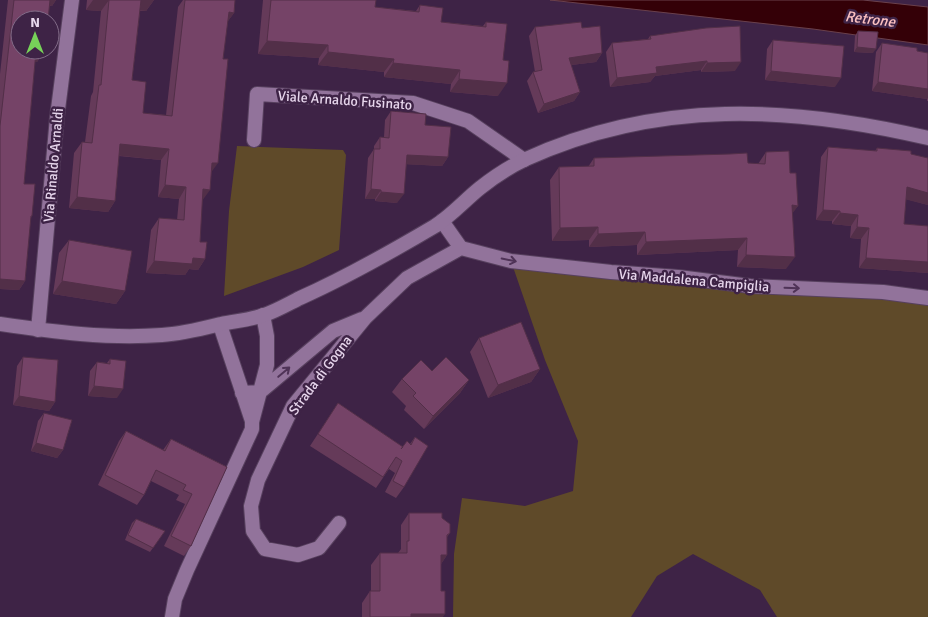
<svg xmlns="http://www.w3.org/2000/svg" width="928" height="617" viewBox="0 0 928 617" font-family="Signika,sans-serif">
	<style>
		.green { fill: #5f4a29 }
		.water { fill: #340007; stroke: #6a404c }
		.lines { fill: none; stroke-linecap: round; stroke-linejoin: round }
		.minor-casing { stroke: #57405e; stroke-width: 16 }
		.tertiary-casing { stroke: #57405e; stroke-width: 16 }
		.minor { stroke: #92739b; stroke-width: 14 }
		.tertiary { stroke: #92739b; stroke-width: 14 }
		.wall { fill: #653a59 }
		.shaded-wall { fill: #522f48 }
		.building { fill: #754367; stroke: #522f48 }
		.oneway { stroke: #4f3357 }
		.labels { text-anchor: middle; stroke-width: 5; stroke-linejoin: round; paint-order: stroke }
		.street-label { font-size: 14px; fill: #e7d6ec; stroke: #3e2346 }
		.water-label { font-size: 15px; font-style: italic; fill: #fdc2c2; stroke: #3e2346 }
	</style>
	<rect width="100%" height="100%" fill="#3e2346"/>
	<path class="green" d="M 237,146 L 343,150 L 346,155 L 339,250 L 303,267 L 224,296 L 229,211 Z
		M 511,261 L 928,298 L 928,617 L 777,617 L 760,590 L 693,554 L 657,576 L 631,617 L 453,617 L 454,554 L 462,498 L 525,506 L 573,491 L 578,441 L 545,360 Z"/>
	<path class="water" d="M 550,0 L 863,0 L 928,7 L 928,45 L 813,29 Z"/>
	<g class="lines">
		<g class="minor-casing">
			<path id="minor" d="M 254,140 L 257,94 L 413,103 L 468,121 L 524,160
				M 461,248 L 511,261 L 611,272 L 678,277 L 750,286 L 883,292 L 928,298
				M 220,325 L 252,421
				M 38,330 L 57,117 L 72,0
				M 242,393 L 260,392 L 333,331 L 362,319
				M 339,523 L 319,548 L 298,555 L 265,549 L 253,531 L 251,506 L 258,480 L 293,406 L 365,318 L 407,278 L 461,248 L 442,221
				M 172,617 L 175,599 L 187,570 L 252,429 L 252,422 L 267,365 L 267,336 L 263,315"/>
		</g>
		<g class="tertiary-casing">
			<path id="tertiary" d="M 0,324 C 53,332 108,339 162,335 C 182,334 201,329 221,324 C 235,321 250,320 264,315 C 276,311 288,304 300,298 C 347,277 391,252 435,226 C 452,215 465,200 480,188 C 494,177 511,166 526,159 C 658,99 791,106 928,138"/>
		</g>
		<use href="#minor" class="minor"/>
		<use href="#tertiary" class="tertiary"/>
	</g>
	<path class="wall" d="M 8,0 L 56,0 L 52,6 L 49,6 L 44,52 L 37,62 L 35,61 L 24,184 L 32,216 L 30,219 L 25,281 L 19,290 L 0,289 L 0,74 Z
		M 87,0 L 154,0 L 146,11 L 140,11 L 132,80 L 143,113 L 166,115 L 178,7 L 183,0 L 235,0 L 234,13 L 227,22 L 211,172 L 202,200 L 200,242 L 205,259 L 198,270 L 189,269 L 185,275 L 146,273 L 151,230 L 159,218 L 177,220 L 179,199 L 158,197 L 161,160 L 119,156 L 115,201 L 108,212 L 69,208 L 74,153 L 82,142 L 85,142 L 91,96 L 93,92 L 101,11 L 86,10 Z
		M 263,0 L 376,0 L 375,7 L 416,11 L 420,5 L 441,22 L 483,26 L 486,22 L 498,96 L 450,92 L 451,84 L 384,77 L 384,72 L 318,65 L 319,58 L 258,54 Z
		M 535,27 L 582,28 L 602,53 L 596,62 L 571,65 L 580,92 L 574,101 L 538,113 L 527,81 L 533,72 L 535,72 L 529,36 Z
		M 858,31 L 873,53 L 854,52 L 855,36 Z
		M 650,36 L 735,71 L 701,72 L 701,70 L 655,76 L 650,82 L 610,87 L 606,52 L 612,43 L 648,39 Z
		M 773,40 L 835,87 L 765,80 L 767,49 Z
		M 882,43 L 928,53 L 928,101 L 927,101 L 927,99 L 872,91 L 876,52 Z
		M 391,111 L 425,125 L 448,157 L 442,166 L 406,164 L 397,203 L 375,201 L 375,199 L 365,199 L 368,158 L 374,149 L 374,146 L 380,137 L 384,137 L 385,120 Z
		M 828,147 L 875,151 L 877,148 L 911,154 L 928,205 L 906,199 L 904,224 L 928,226 L 928,273 L 859,268 L 861,239 L 850,238 L 851,226 L 832,224 L 832,221 L 816,220 L 821,157 Z
		M 766,152 L 790,173 L 798,206 L 792,213 L 786,269 L 737,267 L 738,250 L 637,255 L 637,245 L 589,247 L 589,240 L 552,241 L 550,180 L 559,167 L 588,167 L 594,158 L 758,164 Z
		M 69,240 L 125,291 L 116,304 L 53,294 L 59,253 Z
		M 479,338 L 540,369 L 531,382 L 488,398 L 470,352 Z
		M 23,357 L 55,402 L 49,411 L 13,405 L 17,366 Z
		M 110,359 L 117,398 L 88,396 L 90,371 L 97,362 L 107,363 Z
		M 432,371 L 469,380 L 460,393 L 424,429 L 404,410 L 406,406 L 392,392 L 402,379 Z
		M 338,403 L 403,447 L 410,444 L 415,437 L 404,487 L 396,498 L 385,492 L 395,473 L 389,469 L 376,488 L 310,446 Z
		M 44,413 L 63,450 L 57,458 L 31,451 L 38,421 Z
		M 126,431 L 163,450 L 171,439 L 227,467 L 191,546 L 184,556 L 164,546 L 185,504 L 176,500 L 179,495 L 151,481 L 144,495 L 137,505 L 98,485 L 119,441 Z
		M 409,513 L 442,518 L 450,533 L 447,537 L 447,555 L 441,564 L 441,591 L 443,617 L 362,617 L 362,603 L 370,591 L 371,591 L 371,565 L 380,553 L 398,553 L 401,549 L 401,525 Z
		M 136,519 L 165,531 L 150,552 L 125,540 L 132,523 Z"/>
	<path class="shaded-wall" d="M 47,0 L 56,0 L 52,6 L 44,5 Z
		M 93,0 L 109,0 L 101,11 L 86,10 Z
		M 141,0 L 154,0 L 146,11 L 134,10 Z
		M 229,12 L 234,13 L 226,24 Z
		M 267,41 L 328,45 L 319,58 L 258,54 Z
		M 857,47 L 876,49 L 873,53 L 854,52 Z
		M 36,51 L 44,52 L 37,62 L 29,61 Z
		M 328,52 L 394,59 L 384,72 L 318,65 Z
		M 602,53 L 596,62 L 563,66 L 569,58 Z
		M 707,61 L 701,70 L 655,76 L 650,82 L 610,87 L 617,78 L 656,67 Z
		M 741,62 L 735,71 L 701,72 L 707,63 Z
		M 393,63 L 460,70 L 451,84 L 384,77 Z
		M 771,71 L 841,78 L 835,87 L 765,80 Z
		M 459,79 L 507,83 L 498,96 L 450,92 Z
		M 878,82 L 928,89 L 928,98 L 927,99 L 872,91 Z
		M 580,92 L 574,101 L 538,113 L 544,104 Z
		M 120,144 L 169,149 L 161,160 L 113,155 Z
		M 407,155 L 448,157 L 442,166 L 400,164 Z
		M 212,163 L 218,163 L 210,174 Z
		M 165,185 L 186,187 L 179,199 L 158,197 Z
		M 907,187 L 928,193 L 928,205 L 900,198 Z
		M 203,189 L 210,190 L 202,201 Z
		M 371,189 L 381,190 L 375,199 L 365,199 Z
		M 381,192 L 404,194 L 397,203 L 375,201 Z
		M 77,197 L 115,201 L 108,212 L 69,208 Z
		M 792,205 L 798,206 L 789,218 Z
		M 823,210 L 840,211 L 832,221 L 816,220 Z
		M 840,213 L 858,215 L 851,226 L 832,224 Z
		M 598,227 L 589,240 L 552,241 L 560,228 Z
		M 857,227 L 869,228 L 861,239 L 850,238 Z
		M 645,232 L 637,245 L 589,247 L 598,234 Z
		M 747,238 L 738,250 L 637,255 L 646,242 Z
		M 746,255 L 795,257 L 786,269 L 737,267 Z
		M 193,258 L 205,259 L 198,270 L 189,269 L 185,275 L 146,273 L 154,261 Z
		M 866,258 L 928,262 L 928,273 L 859,268 Z
		M 0,279 L 25,281 L 19,290 L 0,289 Z
		M 62,281 L 125,291 L 116,304 L 53,294 Z
		M 540,369 L 531,382 L 488,398 L 498,385 Z
		M 469,380 L 460,393 L 424,429 L 433,416 Z
		M 94,386 L 123,389 L 117,398 L 88,396 Z
		M 19,396 L 55,402 L 49,411 L 13,405 Z
		M 36,443 L 63,450 L 57,458 L 31,451 Z
		M 441,555 L 447,555 L 439,567 Z
		M 411,614 L 445,614 L 443,617 L 409,617 Z"/>
	<path class="building" d="M 14,0 L 50,0 L 48,20 L 20,20 L 20,50 L 44,50 L 44,52 L 36,51 L 24,184 L 35,184 L 32,216 L 31,216 L 25,281 L 0,279 L 0,126 Z
		M 109,0 L 141,0 L 132,80 L 146,82 L 143,113 L 172,116 L 185,0 L 235,0 L 234,13 L 229,12 L 223,59 L 228,59 L 218,163 L 212,163 L 210,190 L 203,189 L 200,242 L 207,242 L 205,259 L 193,258 L 192,264 L 154,261 L 159,218 L 184,220 L 186,187 L 165,185 L 169,149 L 120,144 L 115,201 L 77,197 L 82,142 L 92,143 L 99,85 L 101,85 Z
		M 271,0 L 376,0 L 375,7 L 419,12 L 420,5 L 443,8 L 441,22 L 486,27 L 486,22 L 507,24 L 503,60 L 509,61 L 507,83 L 459,79 L 460,70 L 393,63 L 394,59 L 328,52 L 328,45 L 267,41 Z
		M 581,22 L 582,28 L 600,26 L 602,53 L 569,58 L 580,92 L 544,104 L 533,72 L 542,70 L 535,27 Z
		M 740,26 L 741,62 L 707,63 L 707,61 L 656,67 L 657,73 L 617,78 L 612,43 L 651,39 L 650,36 L 706,28 Z
		M 858,31 L 878,32 L 876,49 L 857,47 Z
		M 773,40 L 844,46 L 841,78 L 771,71 Z
		M 882,43 L 917,48 L 917,51 L 928,53 L 928,89 L 878,82 Z
		M 391,111 L 426,114 L 425,125 L 451,127 L 448,157 L 407,155 L 404,194 L 381,192 L 381,190 L 371,189 L 374,149 L 380,149 L 380,137 L 389,138 Z
		M 828,147 L 877,151 L 877,148 L 911,151 L 911,154 L 928,158 L 928,193 L 907,187 L 904,224 L 928,226 L 928,262 L 866,258 L 869,228 L 857,227 L 858,215 L 840,213 L 840,211 L 823,210 Z
		M 789,151 L 790,173 L 796,173 L 798,206 L 792,205 L 795,257 L 746,255 L 747,238 L 646,242 L 645,232 L 598,234 L 598,227 L 560,228 L 559,167 L 594,166 L 594,158 L 730,154 L 747,153 L 748,163 L 765,164 L 766,152 Z
		M 69,240 L 132,251 L 125,291 L 62,281 Z
		M 521,322 L 540,369 L 498,385 L 479,338 Z
		M 23,357 L 58,360 L 55,402 L 19,396 Z
		M 446,357 L 469,380 L 433,416 L 413,396 L 416,393 L 402,379 L 421,360 L 432,371 Z
		M 110,359 L 126,361 L 123,389 L 94,386 L 97,362 L 110,364 Z
		M 338,403 L 403,447 L 401,449 L 407,441 L 411,445 L 415,437 L 428,446 L 404,487 L 393,481 L 402,461 L 396,457 L 383,477 L 318,434 Z
		M 44,413 L 72,420 L 63,450 L 36,443 Z
		M 126,431 L 165,451 L 171,439 L 227,467 L 191,546 L 171,536 L 192,494 L 183,490 L 186,485 L 156,470 L 144,495 L 105,475 Z
		M 409,513 L 442,513 L 442,518 L 450,524 L 450,533 L 447,535 L 447,555 L 441,555 L 441,591 L 445,591 L 445,614 L 411,614 L 411,617 L 370,617 L 370,591 L 380,591 L 380,553 L 407,553 L 407,541 L 409,541 Z
		M 136,519 L 165,531 L 153,548 L 128,535 Z"/>
	<defs><path id="oneway-shaft" d="M-6 0H5M1.5-3L5.5 0L1.5 3" fill="none" stroke-width="1.6" stroke-linecap="round" stroke-linejoin="round" transform="scale(1.25)"/></defs>
	<g class="oneway">
		<use href="#oneway-shaft" transform="translate(509 260) rotate(12)"/>
		<use href="#oneway-shaft" transform="translate(792 288) rotate(2)"/>
		<use href="#oneway-shaft" transform="translate(284 372) rotate(-40)"/>
	</g>
	<g class="labels">
		<g class="street-label">
			<text transform="translate(345 100) rotate(4)" y="5">Viale Arnaldo Fusinato</text>
			<text transform="translate(53 165) rotate(-85)" y="5">Via Rinaldo Arnaldi</text>
			<text transform="translate(694 280) rotate(5)" y="5">Via Maddalena Campiglia</text>
			<text transform="translate(320 375) rotate(-53)" y="5">Strada di Gogna</text>
		</g>
		<g class="water-label">
			<text transform="translate(870 19) rotate(7)" y="5">Retrone</text>
		</g>
	</g>
	<g transform="translate(35 35)"><circle r="24" fill="#3e2346" stroke="#826b88"/>
	<path d="M0-4L9 19L0 12L-9 19Z" fill="#77d259"/>
	<text y="-8" font-size="14" font-weight="bold" text-anchor="middle" fill="#e7d6ec">N</text>
	</g>
</svg>
